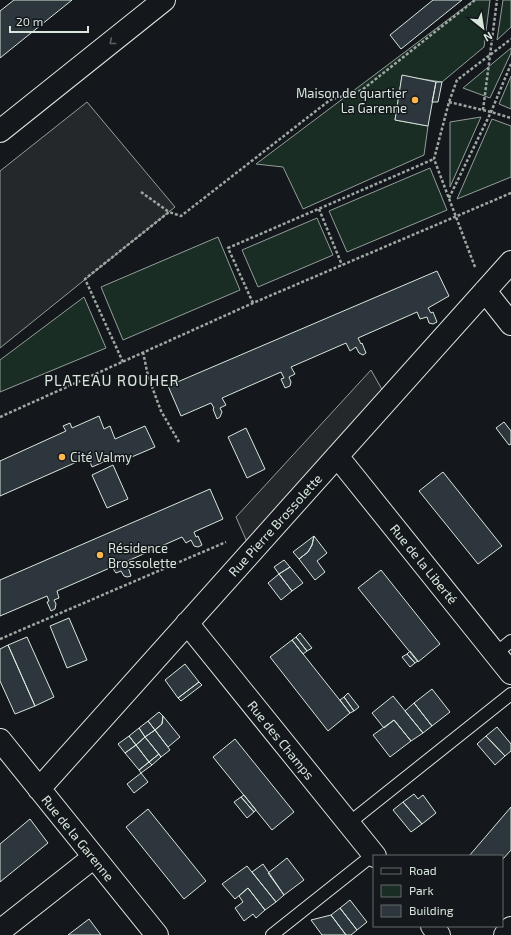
<svg xmlns="http://www.w3.org/2000/svg" width="511" height="935" viewBox="0 0 511 935" font-family="'Exo 2',sans-serif">
	<style>
		.green { fill: #1a2d24; stroke: #939e99 }
		.parking { fill: #24282b; stroke: #939e99 }
		.building { fill: #2c363c; stroke: #d8e6dc }
		.lines { fill: none; stroke-linecap: round; stroke-linejoin: round }
		.service-casing { stroke: #d8e6dc; stroke-width: 14 }
		.minor-casing { stroke: #d8e6dc; stroke-width: 24 }
		.path { stroke: #9da8a2; stroke-width: 2.5; stroke-dasharray: 3 2; stroke-linecap: butt }
		.service { stroke: #14181c; stroke-width: 12 }
		.minor { stroke: #14181c; stroke-width: 22 }
		.oneway { stroke: #59605f }
		.poi-dot { fill: #ffb74d; stroke: #14181c; stroke-width: 1.5 }
		.labels { text-anchor: middle; stroke-width: 3; stroke-linejoin: round; paint-order: stroke }
		.poi-label { font-size: 13px; fill: #d8e6dc; stroke: #14181c; text-anchor: start }
		.street-label { font-size: 13px; fill: #d8e6dc; stroke: #14181c }
		.quarter-label { font-size: 15px; letter-spacing: 1px; fill: #d8e6dc; stroke: #14181c }
	</style>
	<rect width="100%" height="100%" fill="#14181c"/>
	<path class="green" d="M 474,0 L 490,0 L 484,47 L 442,82 L 402,76 L 395,120 L 428,126 L 424,155 L 303,209 L 283,167 L 256,164 Z
		M 503,0 L 511,0 L 511,27 L 497,40 Z
		M 511,48 L 511,53 L 490,98 L 463,88 Z
		M 511,76 L 511,109 L 499,104 Z
		M 481,117 L 450,187 L 450,122 Z
		M 492,119 L 511,126 L 511,177 L 457,199 Z
		M 430,168 L 447,210 L 347,252 L 329,211 Z
		M 317,218 L 333,255 L 258,287 L 242,250 Z
		M 218,237 L 240,290 L 123,340 L 101,287 Z
		M 84,297 L 106,348 L 0,392 L 0,360 Z"/>
	<path class="parking" d="M 87,102 L 175,207 L 0,348 L 0,171 Z
		M 371,370 L 384,393 L 247,542 L 236,517 Z"/>
	<path class="building" d="M 14,0 L 72,0 L 0,58 L 0,11 Z
		M 433,0 L 462,0 L 401,49 L 390,35 Z
		M 402,75 L 436,82 L 428,126 L 395,120 Z
		M 436,82 L 442,82 L 438,102 L 432,102 Z
		M 437,271 L 449,296 L 428,308 L 431,313 L 433,312 L 437,322 L 433,324 L 429,323 L 427,317 L 420,319 L 417,312 L 358,338 L 361,344 L 362,343 L 366,353 L 363,355 L 359,353 L 356,347 L 350,351 L 346,343 L 291,367 L 295,374 L 289,377 L 291,382 L 290,386 L 285,388 L 281,379 L 284,378 L 281,372 L 222,398 L 226,405 L 220,408 L 222,412 L 220,417 L 217,419 L 213,409 L 214,408 L 211,403 L 181,416 L 168,386 Z
		M 99,416 L 104,429 L 110,426 L 115,439 L 145,426 L 155,447 L 120,462 L 117,456 L 92,467 L 88,457 L 0,496 L 0,461 L 66,431 L 63,426 L 70,423 L 72,428 Z
		M 504,422 L 511,431 L 511,444 L 509,445 L 496,428 Z
		M 246,428 L 265,469 L 247,478 L 228,437 Z
		M 113,465 L 128,499 L 107,508 L 92,475 Z
		M 443,472 L 502,546 L 478,564 L 419,491 Z
		M 210,489 L 223,519 L 194,532 L 196,537 L 198,536 L 202,545 L 198,547 L 194,546 L 191,540 L 186,543 L 182,537 L 123,563 L 126,568 L 128,567 L 131,576 L 127,577 L 124,576 L 121,571 L 116,573 L 112,567 L 57,591 L 59,598 L 54,600 L 56,604 L 55,609 L 51,611 L 47,602 L 49,601 L 47,596 L 0,616 L 0,580 Z
		M 314,536 L 327,553 L 317,561 L 325,572 L 315,580 L 299,559 L 308,552 L 312,545 Z
		M 314,536 L 312,545 L 308,552 L 299,559 L 293,552 Z
		M 284,560 L 290,567 L 279,574 L 274,567 Z
		M 290,567 L 303,583 L 292,591 L 279,574 Z
		M 381,570 L 440,644 L 418,662 L 358,588 Z
		M 279,574 L 292,591 L 281,600 L 268,583 Z
		M 69,618 L 87,660 L 67,668 L 50,626 Z
		M 300,633 L 312,648 L 307,651 L 296,637 Z
		M 27,637 L 54,697 L 35,706 L 8,645 Z
		M 296,637 L 307,651 L 303,654 L 292,640 Z
		M 292,640 L 350,713 L 328,731 L 270,657 Z
		M 8,645 L 35,706 L 15,714 L 0,681 L 0,649 Z
		M 410,651 L 418,661 L 415,663 L 407,654 Z
		M 407,654 L 415,663 L 410,667 L 402,657 Z
		M 185,664 L 199,682 L 178,698 L 165,680 Z
		M 199,682 L 202,685 L 181,701 L 178,698 Z
		M 432,689 L 450,712 L 432,726 L 414,703 Z
		M 348,693 L 359,707 L 354,711 L 344,697 Z
		M 393,696 L 423,733 L 411,741 L 394,720 L 384,728 L 372,713 Z
		M 344,697 L 354,711 L 350,713 L 340,700 Z
		M 414,703 L 432,726 L 423,733 L 405,711 Z
		M 159,712 L 163,716 L 162,724 L 155,730 L 148,721 Z
		M 163,716 L 180,737 L 168,747 L 155,730 L 162,724 Z
		M 394,720 L 411,741 L 390,757 L 373,735 Z
		M 148,721 L 155,730 L 145,737 L 139,728 Z
		M 497,727 L 511,744 L 511,751 L 505,756 L 486,736 Z
		M 139,728 L 145,737 L 136,745 L 129,736 Z
		M 155,730 L 170,750 L 161,757 L 145,737 Z
		M 129,736 L 136,745 L 125,753 L 118,744 Z
		M 486,736 L 505,756 L 495,765 L 477,744 Z
		M 145,737 L 159,754 L 149,762 L 136,745 Z
		M 235,739 L 294,812 L 272,830 L 213,757 Z
		M 136,745 L 149,762 L 139,770 L 125,753 Z
		M 159,754 L 161,757 L 152,765 L 149,762 Z
		M 149,762 L 152,765 L 141,773 L 139,770 Z
		M 141,773 L 148,782 L 134,793 L 127,784 Z
		M 414,794 L 418,799 L 423,795 L 436,813 L 422,824 L 403,802 Z
		M 244,795 L 256,810 L 254,812 L 241,797 Z
		M 241,797 L 254,812 L 247,818 L 234,802 Z
		M 403,802 L 422,824 L 411,832 L 393,810 Z
		M 511,807 L 511,850 L 502,860 L 502,856 L 469,856 Z
		M 148,809 L 206,881 L 184,899 L 126,827 Z
		M 30,819 L 48,843 L 0,882 L 0,844 Z
		M 287,858 L 304,880 L 284,895 L 268,873 Z
		M 263,864 L 284,895 L 276,902 L 252,872 Z
		M 247,866 L 276,902 L 265,910 L 248,888 L 235,899 L 222,884 Z
		M 248,888 L 265,910 L 256,918 L 253,914 L 244,921 L 235,908 L 243,902 L 239,896 Z
		M 350,900 L 367,922 L 357,930 L 340,908 Z
		M 340,908 L 357,930 L 351,935 L 346,935 L 331,915 Z
		M 331,915 L 346,935 L 322,935 L 311,920 Z
		M 89,919 L 101,935 L 68,935 Z"/>
	<g class="lines">
		<g class="service-casing">
			<path id="service" d="M 495,654 L 511,641
				M 349,823 L 511,694
				M 272,935 L 374,854"/>
		</g>
		<g class="minor-casing">
			<path id="minor" d="M 0,131 L 164,0
				M 485,291 L 511,324
				M 337,456 L 511,673
				M 187,623 L 375,856
				M 0,740 L 157,935
				M 39,789 L 511,262
				M 432,926 L 439,935
				M 0,931 L 94,857
				M 505,935 L 511,928"/>
		</g>
		<path class="path" d="M 449,102 L 491,112 L 511,118
			M 483,110 L 497,0
			M 141,192 L 169,212
			M 449,198 L 491,112 L 511,64
			M 319,209 L 342,265
			M 475,267 L 434,159 L 449,102 L 457,80 L 511,39
			M 253,303 L 228,248 L 434,159
			M 143,352 L 148,376 L 161,411 L 179,442
			M 123,362 L 85,279 L 169,212 L 181,216 L 330,100 L 362,90 L 475,0
			M 0,417 L 253,303 L 511,193
			M 0,639 L 226,542"/>
		<use href="#service" class="service"/>
		<use href="#minor" class="minor"/>
	</g>
	<defs><path id="oneway-chevron" d="M-2-3.5L2.5 0L-2 3.5" fill="none" stroke-width="1.6" stroke-linecap="round" stroke-linejoin="round"/></defs>
	<use class="oneway" href="#oneway-chevron" transform="translate(112 42) rotate(141)"/>
	<g class="poi-dot">
		<circle cx="415" cy="100" r="4"/>
		<circle cx="62" cy="457" r="4"/>
		<circle cx="100" cy="555" r="4"/>
	</g>
	<g class="labels">
		<g class="poi-label">
			<text x="407" y="98" text-anchor="end">Maison de quartier<tspan x="407" dy="15">La Garenne</tspan></text>
			<text x="70" y="462">Cité Valmy</text>
			<text x="108" y="553">Résidence<tspan x="108" dy="15">Brossolette</tspan></text>
		</g>
		<g class="street-label">
			<text transform="translate(275 525) rotate(-48)" y="5">Rue Pierre Brossolette</text>
			<text transform="translate(424 564) rotate(51)" y="5">Rue de la Liberté</text>
			<text transform="translate(281 740) rotate(51)" y="5">Rue des Champs</text>
			<text transform="translate(78 838) rotate(51)" y="5">Rue de la Garenne</text>
		</g>
		<g class="quarter-label">
			<text x="112" y="386">PLATEAU ROUHER</text>
		</g>
	</g>
	<rect x="373" y="855" width="130" height="72" fill="#14181c" stroke="#626a69"/>
	<rect x="381" y="868" width="20" height="6" fill="#14181c" stroke="#626a69"/>
	<text x="409" y="875" font-size="12" fill="#d8e6dc">Road</text>
	<rect x="381" y="885" width="20" height="12" fill="#1a2d24" stroke="#626a69"/>
	<text x="409" y="895" font-size="12" fill="#d8e6dc">Park</text>
	<rect x="381" y="905" width="20" height="12" fill="#2c363c" stroke="#626a69"/>
	<text x="409" y="915" font-size="12" fill="#d8e6dc">Building</text>
	<g transform="translate(483 28) rotate(150)" stroke="#14181c" stroke-width="3" paint-order="stroke">
	<path d="M0-3L7 15L0 10L-7 15Z" fill="#d8e6dc"/>
	<text y="-6" font-size="11" font-weight="bold" text-anchor="middle" fill="#d8e6dc">N</text>
	</g>
	<path d="M10 26v6h78v-6" fill="none" stroke="#d8e6dc" stroke-width="2"/>
	<text x="16" y="26" font-size="12" fill="#d8e6dc" stroke="#14181c" stroke-width="3" paint-order="stroke">20 m</text>
</svg>
